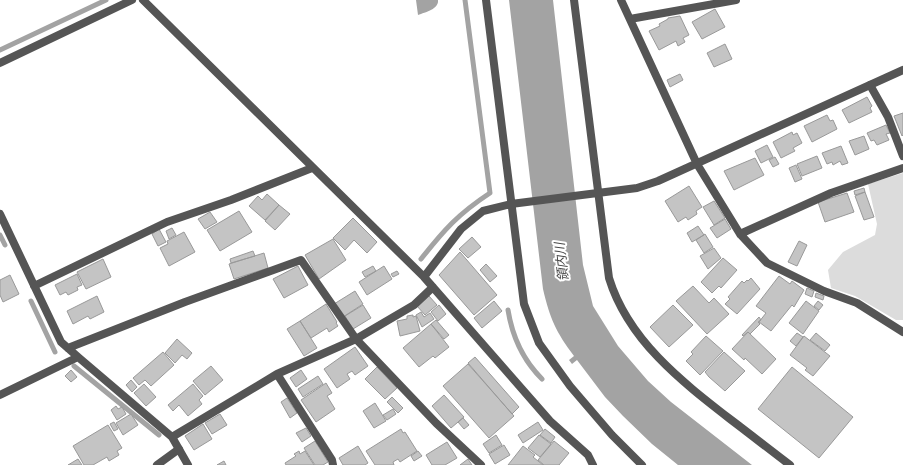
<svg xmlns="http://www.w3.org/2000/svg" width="903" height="465" viewBox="0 0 903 465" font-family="Overpass,'Noto Sans JP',sans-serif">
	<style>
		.green { fill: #dcdcdc }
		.water { fill: #a3a3a3 }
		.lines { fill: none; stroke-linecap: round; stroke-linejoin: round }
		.stream { stroke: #a3a3a3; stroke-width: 5 }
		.building { fill: #c4c4c4; stroke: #999 }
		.service { stroke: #555; stroke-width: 8 }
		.minor { stroke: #555; stroke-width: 8 }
		.labels { text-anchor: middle; stroke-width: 4; stroke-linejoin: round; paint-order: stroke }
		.water-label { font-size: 13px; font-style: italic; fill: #444; stroke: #fff }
	</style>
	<rect width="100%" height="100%" fill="#fff"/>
	<path class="green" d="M 903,173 L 903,320 L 896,320 L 855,296 L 831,288 L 828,270 L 843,252 L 875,235 L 877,224 L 868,184 Z"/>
	<path class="water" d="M 416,0 L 438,0 C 439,9 426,12 418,15 Z
		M 509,0 L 553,0 L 583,265 L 593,306 L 618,346 L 648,381 L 671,402 L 752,465 L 678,465 L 652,444 L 623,416 L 605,397 L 577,360 L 572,364 L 569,360 L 574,356 C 556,332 550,319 543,289 Z"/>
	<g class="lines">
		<path class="stream" d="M 0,50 L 106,0
			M 0,235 L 5,245
			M 421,259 C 444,230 458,214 490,193 L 465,0
			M 31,301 L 55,352
			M 508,310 C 512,335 523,360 542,379
			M 74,366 L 159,435"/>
	</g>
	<path class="building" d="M 715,9 L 725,27 L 702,39 L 692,22 Z
		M 680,16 L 689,35 L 683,38 L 685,42 L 678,46 L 676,41 L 659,50 L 649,31 L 660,26 L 659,24 L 668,19 L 668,18 Z
		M 725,44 L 732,59 L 714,67 L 707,53 Z
		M 680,74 L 683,80 L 670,87 L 667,80 Z
		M 867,97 L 872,106 L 870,108 L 872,112 L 849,123 L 842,110 Z
		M 903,113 L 903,135 L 902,136 L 894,116 Z
		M 827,115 L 830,121 L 833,120 L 837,129 L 812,142 L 804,126 Z
		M 886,125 L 890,133 L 886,134 L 889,140 L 877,145 L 874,140 L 871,141 L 867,133 Z
		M 792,132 L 793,135 L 797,133 L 802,143 L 793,148 L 795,151 L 781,158 L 773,142 Z
		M 864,136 L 869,149 L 855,155 L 849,141 Z
		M 767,145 L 773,157 L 761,163 L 755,151 Z
		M 841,146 L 848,163 L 842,165 L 840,161 L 833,165 L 832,162 L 827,164 L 822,153 Z
		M 817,156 L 822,168 L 802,176 L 797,164 Z
		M 775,157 L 779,164 L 773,167 L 769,160 Z
		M 755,158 L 764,175 L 734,190 L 724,171 Z
		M 796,165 L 802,179 L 795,182 L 789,168 Z
		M 689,186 L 702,207 L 696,211 L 697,214 L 688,220 L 686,217 L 678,222 L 665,201 Z
		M 864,188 L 865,192 L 855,195 L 854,191 Z
		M 865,192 L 874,217 L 864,220 L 855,196 Z
		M 847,193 L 854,212 L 825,222 L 818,202 Z
		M 267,194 L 279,205 L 265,220 L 249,206 L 258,196 L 262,200 Z
		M 714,201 L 725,218 L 714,225 L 703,207 Z
		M 279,205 L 290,214 L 275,230 L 265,221 Z
		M 239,211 L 252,232 L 220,251 L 207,230 Z
		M 210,212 L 217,222 L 205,229 L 198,219 Z
		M 353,218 L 377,242 L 367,253 L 354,240 L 345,250 L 333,238 Z
		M 725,219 L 731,229 L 717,238 L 710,228 Z
		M 698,226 L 704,235 L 692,242 L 687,233 Z
		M 172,228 L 176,235 L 169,239 L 166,231 Z
		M 159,229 L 166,242 L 158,246 L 152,234 Z
		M 184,232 L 195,252 L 169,266 L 160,248 L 168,244 L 167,241 Z
		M 705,234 L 713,247 L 704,253 L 696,240 Z
		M 472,237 L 481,247 L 468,258 L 459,249 Z
		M 333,239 L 346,260 L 319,279 L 305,255 Z
		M 799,241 L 807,245 L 797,266 L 788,262 Z
		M 714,248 L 721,258 L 708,269 L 700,256 Z
		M 253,251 L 255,256 L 231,263 L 230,259 Z
		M 460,252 L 497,295 L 474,315 L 439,275 Z
		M 264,253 L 268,268 L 234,279 L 229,264 Z
		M 723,258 L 737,270 L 721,288 L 719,286 L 712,293 L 701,282 Z
		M 103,259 L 111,277 L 86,289 L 77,272 Z
		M 486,264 L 497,276 L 490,282 L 480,270 Z
		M 298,266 L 308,285 L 284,298 L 273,279 Z
		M 373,266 L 376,271 L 365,277 L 362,272 Z
		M 384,266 L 392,279 L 367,295 L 359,282 Z
		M 397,271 L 399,274 L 393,277 L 391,274 Z
		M 77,274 L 82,285 L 77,287 L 78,290 L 68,295 L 66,292 L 60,295 L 55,285 Z
		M 10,275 L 19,294 L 3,302 L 0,295 L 0,280 Z
		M 779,276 L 790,284 L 792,281 L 804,290 L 794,307 L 792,305 L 771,331 L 759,322 L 766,313 L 756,306 Z
		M 751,278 L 760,289 L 737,314 L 725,304 L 730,299 L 728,297 L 742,281 L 744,283 L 747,280 L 748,281 Z
		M 693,286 L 709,303 L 714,298 L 729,314 L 707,334 L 676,301 Z
		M 807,288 L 814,291 L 812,297 L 805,294 Z
		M 355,291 L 363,304 L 343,317 L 334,304 Z
		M 816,293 L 824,296 L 823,300 L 815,297 Z
		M 97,296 L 104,312 L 90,319 L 88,316 L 73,324 L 67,311 Z
		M 429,296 L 437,305 L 425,315 L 417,306 Z
		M 494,301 L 502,311 L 482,328 L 474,318 Z
		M 806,301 L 819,311 L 803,334 L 789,323 Z
		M 818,301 L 823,305 L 819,310 L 814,306 Z
		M 326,304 L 337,322 L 336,323 L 338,326 L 329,332 L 327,328 L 311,338 L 300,321 Z
		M 363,305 L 371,318 L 353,329 L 345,316 Z
		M 439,305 L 446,314 L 438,321 L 431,312 Z
		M 673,305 L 693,325 L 669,347 L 650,327 Z
		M 421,312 L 424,317 L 430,313 L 434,319 L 422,327 L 416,315 Z
		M 413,315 L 413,317 L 416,316 L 420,331 L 400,336 L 397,321 L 407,319 L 407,316 Z
		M 759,317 L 761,320 L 758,322 L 760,324 L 750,334 L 748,332 L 743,336 L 742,335 Z
		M 436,320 L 449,335 L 444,339 L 431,324 Z
		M 300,321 L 317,348 L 304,356 L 287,329 Z
		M 431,324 L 449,347 L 435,358 L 433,356 L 419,367 L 403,348 Z
		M 748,332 L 776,359 L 762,374 L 745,358 L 744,360 L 732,349 Z
		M 797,333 L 803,337 L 796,346 L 790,341 Z
		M 816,333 L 830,345 L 825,351 L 810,340 Z
		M 706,336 L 723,351 L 700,375 L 686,361 L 693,354 L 691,352 Z
		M 804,336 L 830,356 L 813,376 L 805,370 L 807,368 L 790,355 Z
		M 177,339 L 192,353 L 187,359 L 182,355 L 175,363 L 165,353 Z
		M 355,347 L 368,366 L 355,375 L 352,371 L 347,374 L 350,379 L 337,388 L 324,369 Z
		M 163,352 L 174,365 L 151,386 L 145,380 L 139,385 L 133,378 Z
		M 724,352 L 745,371 L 725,391 L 709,377 L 705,372 Z
		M 475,357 L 519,407 L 512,414 L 468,363 Z
		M 468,364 L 514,416 L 489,438 L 443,386 Z
		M 211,366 L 223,380 L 205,395 L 193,381 Z
		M 377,367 L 397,388 L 385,399 L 365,379 Z
		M 792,367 L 853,417 L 819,458 L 758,409 Z
		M 71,370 L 77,377 L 71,382 L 65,376 Z
		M 301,370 L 307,379 L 296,387 L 290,378 Z
		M 318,376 L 323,384 L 303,397 L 298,389 Z
		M 131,380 L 137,387 L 132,392 L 126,385 Z
		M 326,383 L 332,393 L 327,396 L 335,409 L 316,422 L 301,400 Z
		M 144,384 L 156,397 L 146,406 L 134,393 Z
		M 193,384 L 203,396 L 199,400 L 202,404 L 188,416 L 179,405 L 173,411 L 168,405 Z
		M 444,395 L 464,417 L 451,428 L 432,406 Z
		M 392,397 L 403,408 L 398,413 L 387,402 Z
		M 287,398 L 297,413 L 290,418 L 281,402 Z
		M 375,403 L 386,421 L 374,428 L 363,411 Z
		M 116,406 L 118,409 L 122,407 L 126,414 L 117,420 L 111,410 Z
		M 393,409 L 396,414 L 387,420 L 383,415 Z
		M 131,414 L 138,425 L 123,435 L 116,423 Z
		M 220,414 L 227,425 L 212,434 L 205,423 Z
		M 463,418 L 469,425 L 464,429 L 458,422 Z
		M 114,422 L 118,429 L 114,431 L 110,424 Z
		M 538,422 L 543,430 L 523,443 L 518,435 Z
		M 203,424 L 212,439 L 194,450 L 185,436 Z
		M 108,425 L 122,448 L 117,451 L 119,455 L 109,461 L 107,457 L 93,465 L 84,465 L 73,446 Z
		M 306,428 L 311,436 L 302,442 L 296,433 Z
		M 401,429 L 403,433 L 405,432 L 417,451 L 400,462 L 398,459 L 393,462 L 394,465 L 375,465 L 366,451 Z
		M 545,429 L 555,437 L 551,443 L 540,435 Z
		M 496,435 L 502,445 L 489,453 L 483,444 Z
		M 539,435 L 551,444 L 540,457 L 528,448 Z
		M 315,441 L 328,462 L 323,465 L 315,465 L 304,448 Z
		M 554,441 L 569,453 L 559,465 L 544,465 L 538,460 Z
		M 447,442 L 457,458 L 445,465 L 432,465 L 426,455 Z
		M 504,445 L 510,455 L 495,464 L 489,454 Z
		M 358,446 L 368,463 L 365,465 L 343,465 L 339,458 Z
		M 523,446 L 535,455 L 533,457 L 543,465 L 508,465 Z
		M 299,451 L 300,454 L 305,451 L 314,465 L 286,465 L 285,463 L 296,456 L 294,454 Z
		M 418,451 L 422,456 L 414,461 L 411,456 Z
		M 78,459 L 82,465 L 68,465 Z
		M 468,459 L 472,465 L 460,465 Z
		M 224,461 L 226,465 L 217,465 Z"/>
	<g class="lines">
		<path class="service" d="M 870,85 L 888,117 L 903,156
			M 157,465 L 179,449"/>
		<path class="minor" d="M 143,0 L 424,277 L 550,421 L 588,455 L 593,465
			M 486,0 L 524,304 L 539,343 L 570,386 L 612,435 L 642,465
			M 574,0 L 609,278 C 628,340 681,381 730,419 C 750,434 770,450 790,465
			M 621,0 L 697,164 L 740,234 L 767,263 L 824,291 L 857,303 L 903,332
			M 630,19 L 736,0
			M 0,63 L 132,0
			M 0,214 L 61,342 L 78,357
			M 740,234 L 831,193 L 903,168
			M 424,277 L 461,229 L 483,211 L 511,204 L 637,188 L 658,181 L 903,70
			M 34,286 L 167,222 L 231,200 L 312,168
			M 68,348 L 185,302 L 301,260 L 356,339 L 436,423 L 481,465
			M 277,374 L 332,460 L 333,465
			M 0,395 L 78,357 L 172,437 L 188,465
			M 172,437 L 277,374 L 356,339 L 414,305 L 433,287"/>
	</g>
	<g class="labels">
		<g class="water-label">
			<text transform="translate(561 262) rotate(-96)" y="5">領内川</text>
		</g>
	</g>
</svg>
